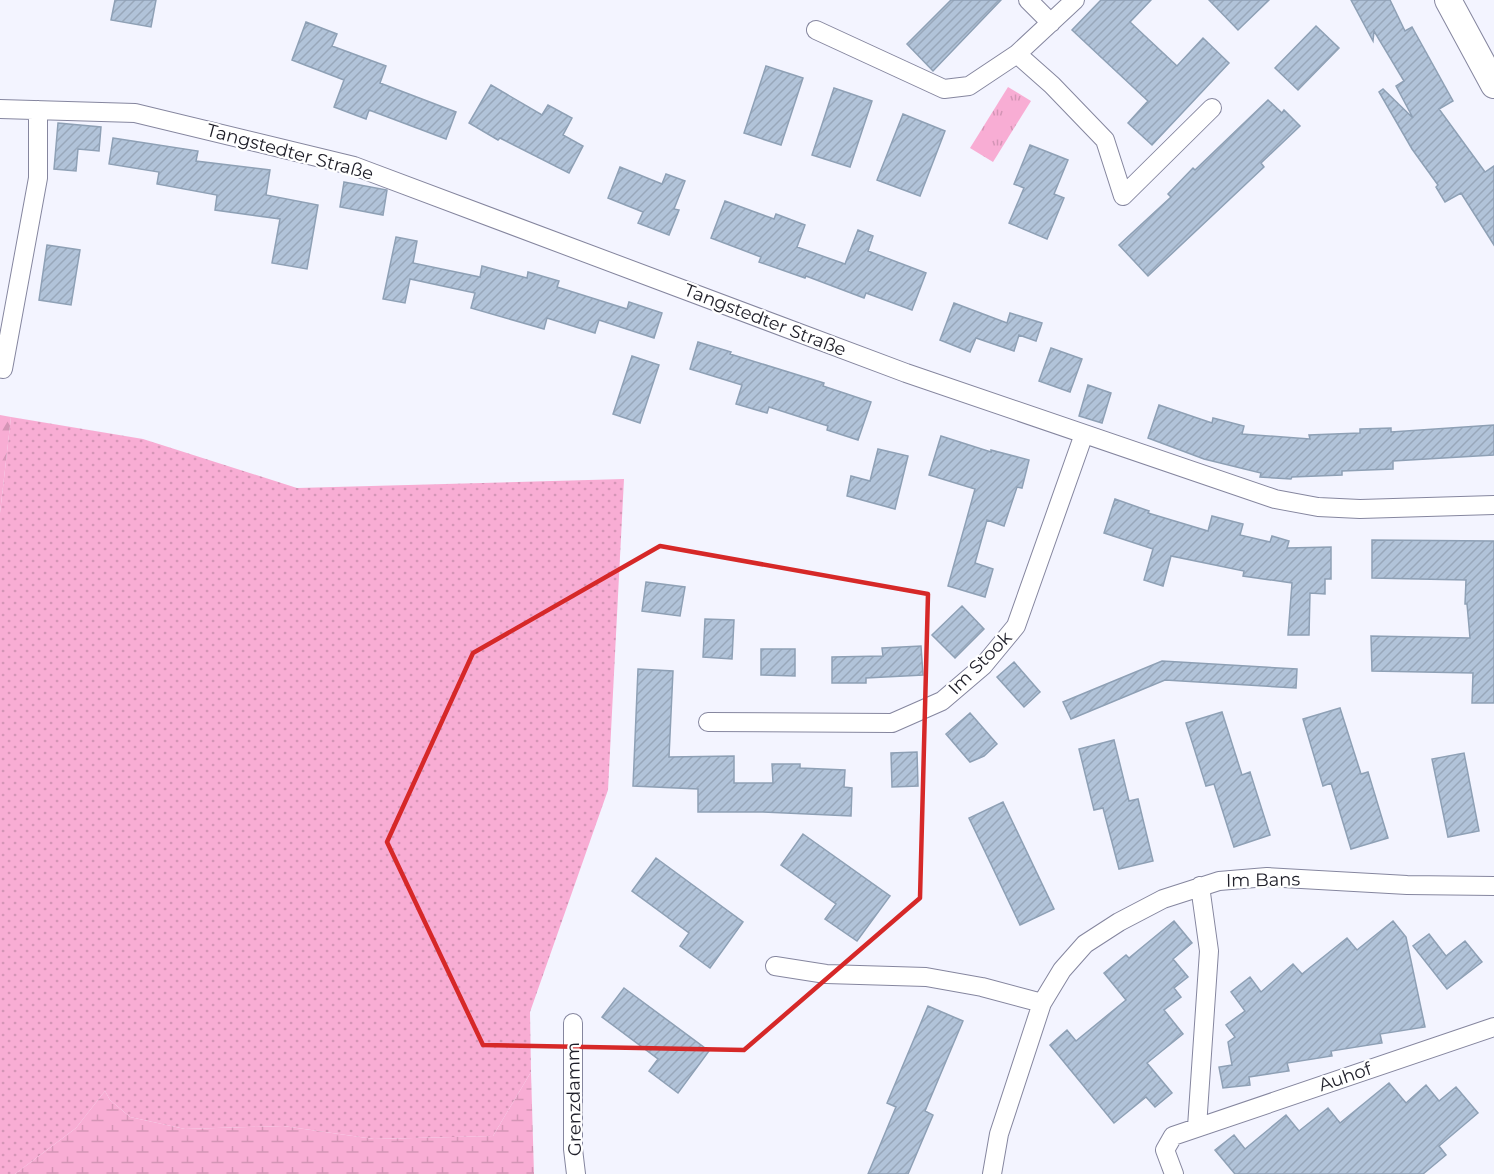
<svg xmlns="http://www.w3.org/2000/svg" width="1494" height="1174" viewBox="0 0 1494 1174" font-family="Montserrat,sans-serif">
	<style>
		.grass { fill: url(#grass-dots) }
		.forest { fill: url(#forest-firs) }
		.wetland { fill: url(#wetland-marsh) }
		.park { fill: url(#park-tufts) }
		.building { fill: url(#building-hatch); stroke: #8ea0b5; stroke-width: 1.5 }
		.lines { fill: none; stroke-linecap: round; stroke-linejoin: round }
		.minor-casing { stroke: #85869f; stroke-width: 20 }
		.secondary-casing { stroke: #85869f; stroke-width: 28 }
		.minor { stroke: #fff; stroke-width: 18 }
		.secondary { stroke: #fff; stroke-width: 26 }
		.marked { fill: none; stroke: #d62828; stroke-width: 4.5; stroke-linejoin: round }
		.labels { text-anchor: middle; stroke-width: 4.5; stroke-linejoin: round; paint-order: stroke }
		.street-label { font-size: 18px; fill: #20202a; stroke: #fff }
	</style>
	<defs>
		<pattern id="grass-dots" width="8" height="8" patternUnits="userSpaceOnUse" patternTransform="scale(1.5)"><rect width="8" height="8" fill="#f8add4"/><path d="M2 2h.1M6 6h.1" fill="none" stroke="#d495b6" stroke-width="1.8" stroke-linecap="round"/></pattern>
		<pattern id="forest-firs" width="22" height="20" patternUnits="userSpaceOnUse" patternTransform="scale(1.5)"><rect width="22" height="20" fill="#f8add4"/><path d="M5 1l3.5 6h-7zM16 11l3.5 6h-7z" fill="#d495b6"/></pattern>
		<pattern id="wetland-marsh" width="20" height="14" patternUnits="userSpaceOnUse" patternTransform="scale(1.5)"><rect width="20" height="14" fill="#f8add4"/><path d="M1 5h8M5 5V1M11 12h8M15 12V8" fill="none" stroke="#d495b6"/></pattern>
		<pattern id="park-tufts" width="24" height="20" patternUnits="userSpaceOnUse" patternTransform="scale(1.5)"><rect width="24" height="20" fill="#f8add4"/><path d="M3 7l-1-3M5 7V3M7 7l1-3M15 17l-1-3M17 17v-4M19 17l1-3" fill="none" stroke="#d495b6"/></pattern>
		<pattern id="building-hatch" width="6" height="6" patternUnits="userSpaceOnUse" patternTransform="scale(1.5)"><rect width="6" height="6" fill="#b1c3d9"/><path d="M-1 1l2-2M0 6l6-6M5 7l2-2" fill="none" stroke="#98a7ba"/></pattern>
	</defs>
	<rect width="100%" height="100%" fill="#f3f4ff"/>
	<path class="grass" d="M 11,417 L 143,439 L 297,488 L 624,479 L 608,790 L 530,1012 L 531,1072 L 493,1136 L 374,1139 L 283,1126 L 185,1129 L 130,1117 L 110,1100 L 105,1091 L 76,1128 L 15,1174 L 0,1174 L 0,513 Z"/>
	<path class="forest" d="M 0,415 L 11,417 L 0,513 Z"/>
	<path class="wetland" d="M 531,1072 L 534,1174 L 15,1174 L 76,1128 L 105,1091 L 110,1100 L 130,1117 L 185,1129 L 283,1126 L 374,1139 L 493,1136 Z"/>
	<path class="park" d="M 1008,87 L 1031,101 L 993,162 L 970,148 Z"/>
	<path class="building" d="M 115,0 L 156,0 L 151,27 L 111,20 Z
		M 951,0 L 1001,0 L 933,71 L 907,44 Z
		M 1101,0 L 1151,0 L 1130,22 L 1177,66 L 1203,38 L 1229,63 L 1152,145 L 1128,123 L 1148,101 L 1072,30 Z
		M 1209,0 L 1269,0 L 1238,30 Z
		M 1351,0 L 1390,0 L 1405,31 L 1412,27 L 1453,101 L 1439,109 L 1485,172 L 1494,166 L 1494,245 L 1461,193 L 1445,202 L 1436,187 L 1438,185 L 1412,149 L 1379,92 L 1383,89 L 1413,118 L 1396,86 L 1404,81 L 1374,31 L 1373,41 Z
		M 306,22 L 337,34 L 332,46 L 386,66 L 380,83 L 456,112 L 446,139 L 369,110 L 366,119 L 334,107 L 344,80 L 292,60 Z
		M 1316,26 L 1339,48 L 1298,90 L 1275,68 Z
		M 766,66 L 803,78 L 781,145 L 744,133 Z
		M 491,85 L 542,115 L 548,105 L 572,118 L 563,135 L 583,146 L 569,173 L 500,138 L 498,140 L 469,123 Z
		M 834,88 L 872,101 L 850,167 L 812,155 Z
		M 1268,100 L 1282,113 L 1284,110 L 1300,126 L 1261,163 L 1264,167 L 1148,276 L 1119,245 L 1171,197 L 1168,194 L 1193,168 L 1195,170 Z
		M 903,114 L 945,131 L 920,196 L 877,180 Z
		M 58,123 L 101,127 L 99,151 L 78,149 L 76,171 L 54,169 Z
		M 113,138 L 198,151 L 196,161 L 270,170 L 266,195 L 318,205 L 307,269 L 272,263 L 280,219 L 215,210 L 217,195 L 157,184 L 159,172 L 109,164 Z
		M 1030,145 L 1068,160 L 1054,194 L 1064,198 L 1047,239 L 1009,223 L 1024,188 L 1014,184 Z
		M 620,167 L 662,184 L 666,174 L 685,181 L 674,209 L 679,210 L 669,235 L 638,223 L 643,212 L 608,198 Z
		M 344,182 L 387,190 L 383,215 L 340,207 Z
		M 725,201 L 774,219 L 776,214 L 805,225 L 797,247 L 845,264 L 858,230 L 873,236 L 868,251 L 926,273 L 912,310 L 866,293 L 864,298 L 806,276 L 805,278 L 759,262 L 761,257 L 711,238 Z
		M 396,237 L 417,241 L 413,263 L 480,277 L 482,266 L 527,278 L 528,272 L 559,281 L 557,287 L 627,309 L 629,302 L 662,313 L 654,338 L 599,320 L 595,333 L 547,318 L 544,329 L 471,308 L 475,293 L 410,279 L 405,303 L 383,299 Z
		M 47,245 L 80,250 L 71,305 L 39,300 Z
		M 954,303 L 1007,323 L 1010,313 L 1042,323 L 1036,341 L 1019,335 L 1014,351 L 976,338 L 970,352 L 940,340 Z
		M 698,342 L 731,352 L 730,354 L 824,383 L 823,386 L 871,402 L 858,440 L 827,430 L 828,426 L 769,407 L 767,413 L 736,404 L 742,385 L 690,369 Z
		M 1051,348 L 1082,359 L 1070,392 L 1039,381 Z
		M 632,356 L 659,365 L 640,423 L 613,414 Z
		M 1088,385 L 1111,393 L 1102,423 L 1079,416 Z
		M 1159,405 L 1212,423 L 1213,418 L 1244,426 L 1242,434 L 1310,439 L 1309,435 L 1360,433 L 1360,429 L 1391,428 L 1391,432 L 1494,425 L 1494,455 L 1393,461 L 1393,469 L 1342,471 L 1342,475 L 1292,477 L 1291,479 L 1260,477 L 1261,473 L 1204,459 L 1148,438 Z
		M 941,436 L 991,452 L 991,450 L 1029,460 L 1022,488 L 1017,487 L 1004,526 L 987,520 L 975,563 L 993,569 L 985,597 L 948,586 L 975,489 L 929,475 Z
		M 878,449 L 908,456 L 895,509 L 847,496 L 851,476 L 870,481 Z
		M 1115,499 L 1149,511 L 1148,513 L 1208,531 L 1212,516 L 1243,524 L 1240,535 L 1270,542 L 1272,536 L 1289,541 L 1287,548 L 1331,547 L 1331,579 L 1325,579 L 1325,594 L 1310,593 L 1309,635 L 1288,635 L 1292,583 L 1243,576 L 1244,571 L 1171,556 L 1163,586 L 1144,580 L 1153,549 L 1104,533 Z
		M 1372,540 L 1494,541 L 1494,703 L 1472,703 L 1473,673 L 1372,671 L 1371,636 L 1470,638 L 1467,604 L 1465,604 L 1466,580 L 1372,578 Z
		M 646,582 L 685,587 L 680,616 L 642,611 Z
		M 962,606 L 984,629 L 955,658 L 932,635 Z
		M 705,619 L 734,620 L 732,659 L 703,657 Z
		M 921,646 L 923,675 L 866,678 L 866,683 L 832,683 L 832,657 L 883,656 L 882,648 Z
		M 761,649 L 795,649 L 795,676 L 761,675 Z
		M 1162,661 L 1297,669 L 1296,688 L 1165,680 L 1071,719 L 1063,702 Z
		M 1014,662 L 1040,692 L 1024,707 L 997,677 Z
		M 638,669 L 673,671 L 669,757 L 734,756 L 734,783 L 773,783 L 772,764 L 800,764 L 800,768 L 845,770 L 844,787 L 852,788 L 851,816 L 763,812 L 698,812 L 698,789 L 633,786 Z
		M 1340,708 L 1361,774 L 1368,772 L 1388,838 L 1351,849 L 1331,783 L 1323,786 L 1303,719 Z
		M 1222,712 L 1242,775 L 1250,772 L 1270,835 L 1234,847 L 1214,784 L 1206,786 L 1186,723 Z
		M 970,713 L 997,744 L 984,756 L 970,762 L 946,734 Z
		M 1114,740 L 1129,801 L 1138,799 L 1153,861 L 1119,869 L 1103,808 L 1094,810 L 1079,749 Z
		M 917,752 L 918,786 L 892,787 L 891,753 Z
		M 1464,753 L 1479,831 L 1448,837 L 1432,759 Z
		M 1003,802 L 1054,909 L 1020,925 L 969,818 Z
		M 803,834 L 890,896 L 857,941 L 825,919 L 836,904 L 781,865 Z
		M 656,858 L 743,922 L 710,968 L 680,946 L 689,933 L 632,891 Z
		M 1174,921 L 1192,943 L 1173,959 L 1188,977 L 1174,988 L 1181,997 L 1164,1010 L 1183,1034 L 1147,1063 L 1172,1093 L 1155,1107 L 1146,1097 L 1114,1123 L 1050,1045 L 1067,1030 L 1076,1041 L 1126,1000 L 1104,973 L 1126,955 L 1129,958 Z
		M 1393,921 L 1406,937 L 1425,1027 L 1380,1034 L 1382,1043 L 1331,1051 L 1332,1056 L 1287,1063 L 1289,1071 L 1249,1077 L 1250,1085 L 1223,1088 L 1219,1067 L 1232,1065 L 1228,1042 L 1235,1037 L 1226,1025 L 1245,1011 L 1231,992 L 1250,977 L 1261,992 L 1293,964 L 1302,974 L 1347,938 L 1357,950 Z
		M 1429,934 L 1446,956 L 1465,941 L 1482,962 L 1447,989 L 1413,946 Z
		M 624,988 L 709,1051 L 678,1093 L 649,1071 L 658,1059 L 602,1017 Z
		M 928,1006 L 963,1021 L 925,1111 L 933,1115 L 908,1174 L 868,1174 L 896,1107 L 887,1103 Z
		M 1389,1083 L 1406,1103 L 1426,1085 L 1439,1101 L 1456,1087 L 1478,1113 L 1439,1146 L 1446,1155 L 1423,1174 L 1235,1174 L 1215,1150 L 1234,1135 L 1245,1149 L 1286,1115 L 1299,1131 L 1328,1108 L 1340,1123 Z"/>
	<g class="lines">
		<g class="minor-casing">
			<path id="minor" d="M 1028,0 L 1051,23
				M 816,30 L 944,89 L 969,86 L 1017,54 L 1075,0
				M 1017,54 L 1052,85 L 1105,140 L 1123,196 L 1212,108
				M 0,109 L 135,113 L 354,166 L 906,373 L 1275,499 L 1318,507 L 1360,509 L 1494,505
				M 3,369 L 38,178 L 38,110
				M 708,722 L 892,723 L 942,701 L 983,666 L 1016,626 L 1084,434
				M 775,966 L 826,974 L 926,977 L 982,987 L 1042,1003
				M 573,1023 L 573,1149 L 576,1174
				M 1197,1127 L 1209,951 L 1200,886
				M 992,1174 L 999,1134 L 1042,1003 L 1062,970 L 1085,944 L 1119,922 L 1163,899 L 1219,881 L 1267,877 L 1407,885 L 1494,886
				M 1174,1174 L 1165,1150 L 1173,1136 L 1494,1027"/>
		</g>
		<g class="secondary-casing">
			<path id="secondary" d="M 1448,0 L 1494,85"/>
		</g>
		<use href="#minor" class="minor"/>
		<use href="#secondary" class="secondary"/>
	</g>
	<path class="marked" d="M 660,546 L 928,594 L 920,898 L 744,1050 L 483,1045 L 387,842 L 473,653 Z"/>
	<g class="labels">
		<g class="street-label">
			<text transform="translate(290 152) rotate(15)" y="6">Tangstedter Straße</text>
			<text transform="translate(765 320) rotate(21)" y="6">Tangstedter Straße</text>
			<text transform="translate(980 663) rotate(-45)" y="6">Im Stook</text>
			<text transform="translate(1263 880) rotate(-1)" y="6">Im Bans</text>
			<text transform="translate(1345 1077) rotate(-19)" y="6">Auhof</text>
			<text transform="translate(574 1099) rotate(-91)" y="6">Grenzdamm</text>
		</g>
	</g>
</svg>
